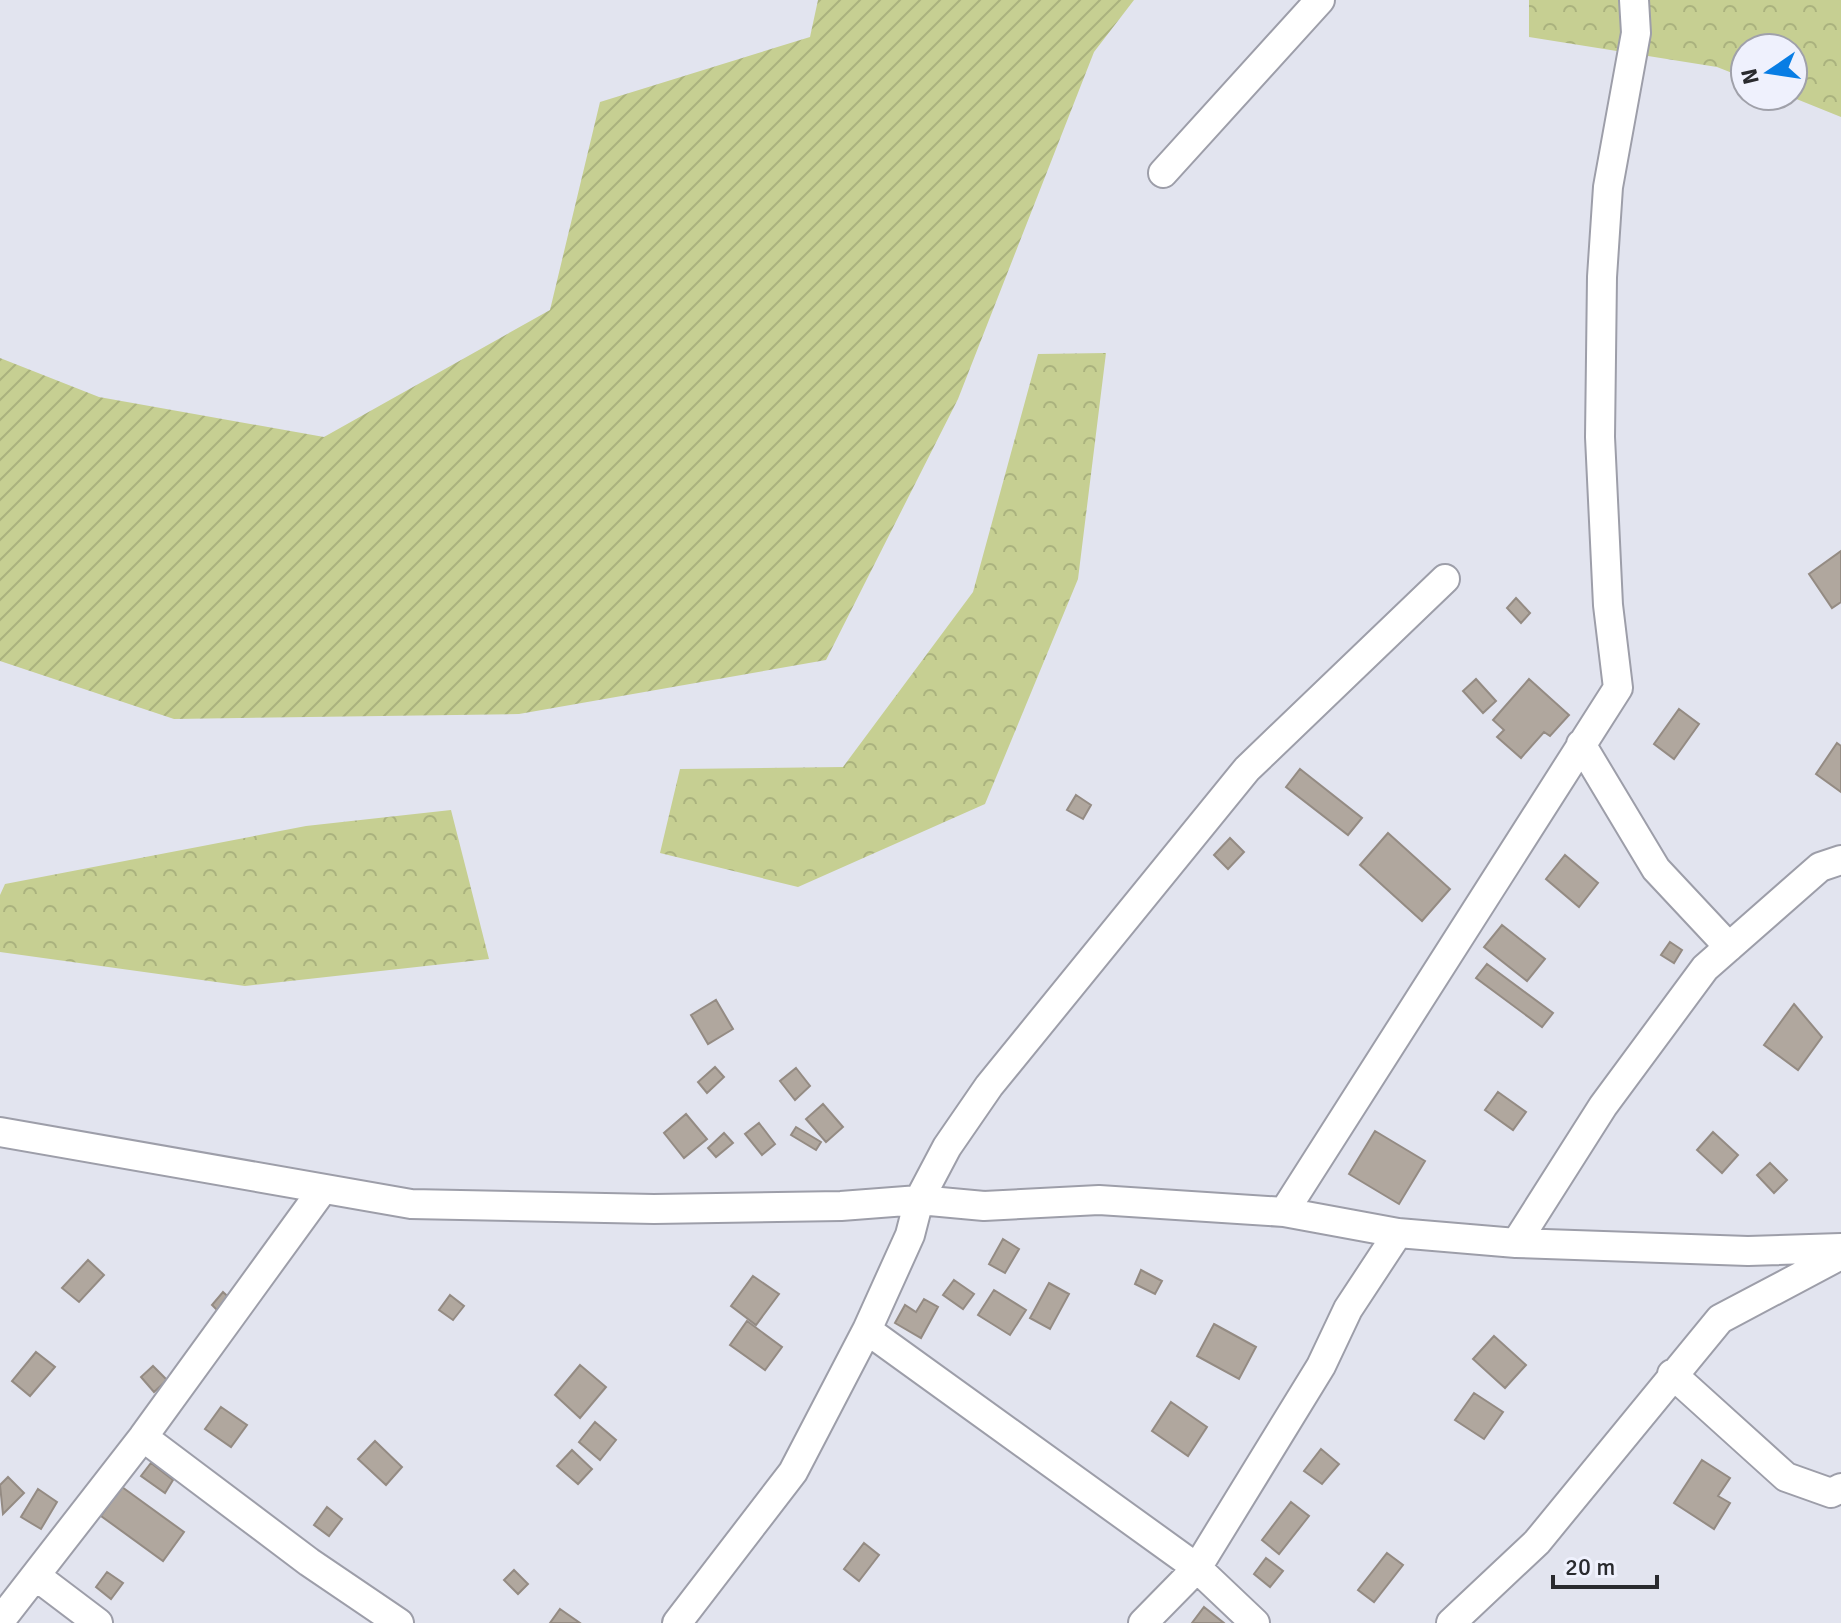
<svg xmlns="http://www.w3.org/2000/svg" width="1841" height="1623" viewBox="0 0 1841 1623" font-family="Signika,sans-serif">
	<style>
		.forest { fill: url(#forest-crowns) }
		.garden { fill: url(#garden-furrows) }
		.building { fill: #b0a79e; stroke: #948b83; stroke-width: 2 }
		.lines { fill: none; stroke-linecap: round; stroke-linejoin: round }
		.street-casing { stroke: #9d9ea9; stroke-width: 32 }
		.street { stroke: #fff; stroke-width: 28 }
	</style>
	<defs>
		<pattern id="forest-crowns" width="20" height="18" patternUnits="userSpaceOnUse" patternTransform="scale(2)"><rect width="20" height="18" fill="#c6cf92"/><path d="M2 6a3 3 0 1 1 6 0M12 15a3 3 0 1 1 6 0" fill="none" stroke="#aab27e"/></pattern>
		<pattern id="garden-furrows" width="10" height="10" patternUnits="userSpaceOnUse" patternTransform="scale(2)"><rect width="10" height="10" fill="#c6cf92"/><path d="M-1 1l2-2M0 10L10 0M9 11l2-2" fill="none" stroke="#aab27e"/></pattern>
	</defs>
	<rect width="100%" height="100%" fill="#e2e4ef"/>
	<path class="forest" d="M 1529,0 L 1841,0 L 1841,117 L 1789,96 L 1793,96 L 1793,48 L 1745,48 L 1745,78 L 1717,67 L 1529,37 Z
		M 1106,353 L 1078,579 L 985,804 L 798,887 L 660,853 L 680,769 L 843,767 L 973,592 L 1038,354 Z
		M 451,810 L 489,959 L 245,986 L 0,952 L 0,895 L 5,884 L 306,826 Z"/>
	<path class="garden" d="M 818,0 L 1134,0 L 1094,52 L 958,399 L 826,660 L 519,714 L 174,719 L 0,661 L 0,358 L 99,397 L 324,437 L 550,310 L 600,102 L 810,37 Z"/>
	<path class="building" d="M 1841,551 L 1841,602 L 1832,608 L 1809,574 Z
		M 1516,598 L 1530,613 L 1521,623 L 1507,608 Z
		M 1476,679 L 1496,701 L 1483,713 L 1463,691 Z
		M 1529,679 L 1569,715 L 1550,736 L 1544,732 L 1521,758 L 1497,737 L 1504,730 L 1493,720 Z
		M 1679,709 L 1699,724 L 1674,759 L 1654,744 Z
		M 1837,743 L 1841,746 L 1841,792 L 1816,774 Z
		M 1300,769 L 1362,818 L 1348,835 L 1286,787 Z
		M 1076,795 L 1091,805 L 1083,819 L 1067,810 Z
		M 1388,833 L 1450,889 L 1422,921 L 1360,865 Z
		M 1230,838 L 1244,852 L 1228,869 L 1214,855 Z
		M 1565,855 L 1598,883 L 1579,907 L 1546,879 Z
		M 1502,925 L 1545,959 L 1527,981 L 1484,947 Z
		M 1670,942 L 1682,950 L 1674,963 L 1661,955 Z
		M 1487,964 L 1553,1013 L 1542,1027 L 1476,978 Z
		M 716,1000 L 733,1029 L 708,1044 L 691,1015 Z
		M 1794,1004 L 1822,1037 L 1798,1070 L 1764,1045 Z
		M 715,1067 L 724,1077 L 707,1093 L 698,1082 Z
		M 796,1068 L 810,1086 L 795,1100 L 780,1081 Z
		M 1498,1092 L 1526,1112 L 1513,1130 L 1485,1110 Z
		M 823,1104 L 843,1127 L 826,1142 L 806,1119 Z
		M 686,1114 L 707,1139 L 684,1158 L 664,1133 Z
		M 759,1123 L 775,1144 L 762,1155 L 745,1134 Z
		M 796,1127 L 821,1142 L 816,1150 L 791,1135 Z
		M 1375,1131 L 1425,1161 L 1399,1204 L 1349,1174 Z
		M 1713,1132 L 1738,1155 L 1722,1173 L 1697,1150 Z
		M 724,1133 L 733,1143 L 716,1157 L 708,1148 Z
		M 1770,1163 L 1787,1180 L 1774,1193 L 1757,1175 Z
		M 1003,1239 L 1019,1249 L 1005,1273 L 989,1264 Z
		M 88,1260 L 104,1275 L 79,1302 L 62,1288 Z
		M 1141,1270 L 1162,1281 L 1155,1294 L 1135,1284 Z
		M 753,1276 L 779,1294 L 756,1325 L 731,1306 Z
		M 954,1280 L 974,1294 L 963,1309 L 943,1295 Z
		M 1049,1283 L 1069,1294 L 1050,1329 L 1030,1318 Z
		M 994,1290 L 1026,1310 L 1010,1335 L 978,1315 Z
		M 223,1292 L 235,1303 L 223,1316 L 212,1305 Z
		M 450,1295 L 464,1306 L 453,1320 L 439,1310 Z
		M 924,1299 L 938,1307 L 921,1338 L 895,1323 L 905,1305 L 916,1312 Z
		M 747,1321 L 782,1347 L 765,1370 L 730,1345 Z
		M 1214,1324 L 1256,1347 L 1239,1379 L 1197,1356 Z
		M 1494,1336 L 1526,1365 L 1505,1388 L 1473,1359 Z
		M 36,1352 L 55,1367 L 30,1396 L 12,1381 Z
		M 580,1365 L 606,1387 L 580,1418 L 555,1395 Z
		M 153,1366 L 167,1380 L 154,1392 L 141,1377 Z
		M 1474,1393 L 1503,1412 L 1484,1439 L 1455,1420 Z
		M 1171,1402 L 1207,1427 L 1188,1456 L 1152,1431 Z
		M 221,1407 L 247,1425 L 231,1447 L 205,1429 Z
		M 595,1422 L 616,1440 L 600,1460 L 579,1442 Z
		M 375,1441 L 402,1467 L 386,1485 L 358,1459 Z
		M 1321,1449 L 1339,1464 L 1322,1484 L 1304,1471 Z
		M 572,1450 L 592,1469 L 578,1484 L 557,1466 Z
		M 1702,1460 L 1730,1478 L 1718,1496 L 1730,1503 L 1714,1529 L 1674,1503 Z
		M 151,1463 L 173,1480 L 165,1493 L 141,1476 Z
		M 8,1477 L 24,1493 L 3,1514 L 0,1485 Z
		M 122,1487 L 184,1532 L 163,1561 L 101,1516 Z
		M 38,1489 L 57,1502 L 41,1529 L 21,1517 Z
		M 1291,1502 L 1309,1516 L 1279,1554 L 1262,1540 Z
		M 327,1507 L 342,1519 L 329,1536 L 314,1525 Z
		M 864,1543 L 879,1555 L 859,1581 L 844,1569 Z
		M 1387,1553 L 1403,1565 L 1374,1602 L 1358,1590 Z
		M 1266,1558 L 1283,1571 L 1270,1587 L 1254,1574 Z
		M 514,1570 L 528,1584 L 518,1594 L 504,1580 Z
		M 107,1572 L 123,1583 L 111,1599 L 96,1587 Z
		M 1204,1607 L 1224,1623 L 1192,1623 Z
		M 560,1609 L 580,1623 L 550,1623 Z"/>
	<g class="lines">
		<g class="street-casing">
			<path id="street" d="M 1163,173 L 1320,0
				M 1581,744 L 1656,869 L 1729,947
				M 0,1132 L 411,1204 L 654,1209 L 841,1206 L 919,1200 L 984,1206 L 1099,1200 L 1284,1212 L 1398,1233 L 1516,1243 L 1748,1251 L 1841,1248
				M 1284,1212 L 1618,688 L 1608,605 L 1600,437 L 1602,277 L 1608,187 L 1636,33 L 1634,0
				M 1516,1243 L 1603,1106 L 1705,968 L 1820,867 L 1841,860
				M 867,1330 L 1197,1568 L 1255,1623
				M 1672,1374 L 1786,1477 L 1831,1493 L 1841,1488
				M 143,1437 L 309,1562 L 399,1623
				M 36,1576 L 98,1623
				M 0,1621 L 143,1437 L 323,1189
				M 677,1623 L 793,1472 L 867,1330 L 910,1235 L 919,1200 L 947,1147 L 989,1086 L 1247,769 L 1445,579
				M 1143,1623 L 1197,1568 L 1321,1366 L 1348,1309 L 1398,1233
				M 1451,1623 L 1537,1542 L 1720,1319 L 1841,1255"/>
		</g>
		<use href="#street" class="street"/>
	</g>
	<g transform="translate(1769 72) rotate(257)"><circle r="38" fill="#eff1fd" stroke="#a0a1aa" stroke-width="2"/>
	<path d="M0-6L14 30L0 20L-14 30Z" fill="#087de4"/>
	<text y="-12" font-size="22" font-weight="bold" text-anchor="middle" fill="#292a2e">N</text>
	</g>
	<path d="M1553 1575v12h104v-12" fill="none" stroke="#292a2e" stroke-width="4"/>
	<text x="1565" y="1575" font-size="24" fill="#292a2e" stroke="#eff1fd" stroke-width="6" paint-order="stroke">20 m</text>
</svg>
